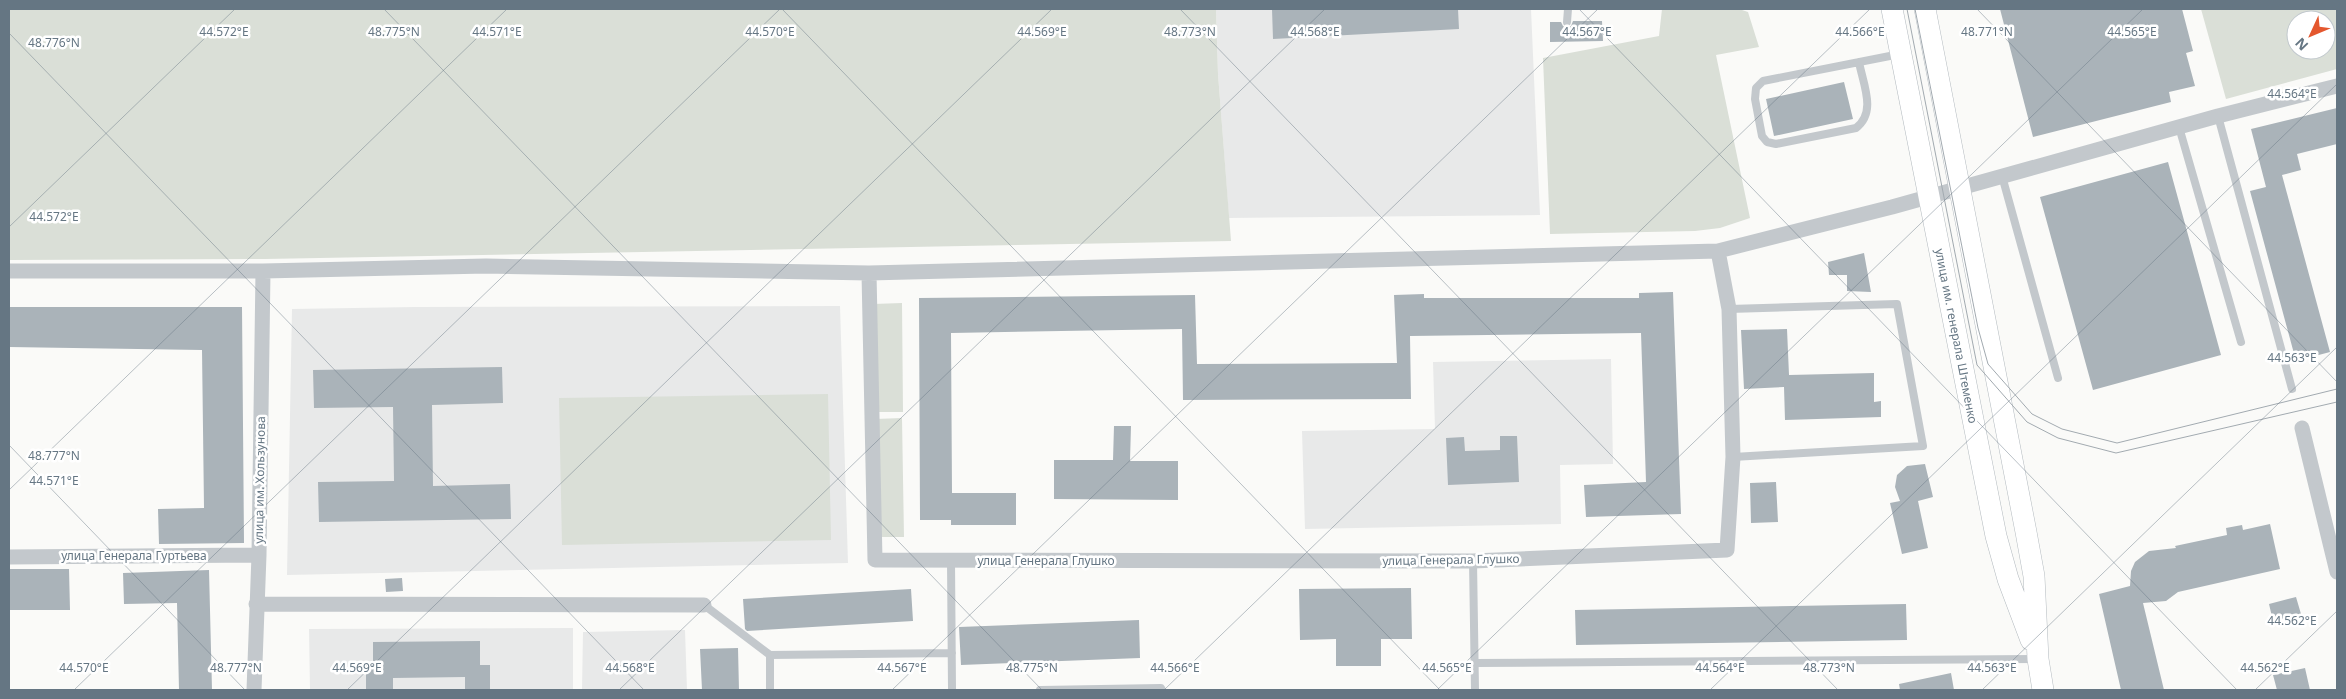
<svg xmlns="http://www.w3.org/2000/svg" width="2346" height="699" viewBox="0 0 2346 699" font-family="'Noto Sans',sans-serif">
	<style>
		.built { fill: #e8e9e9 }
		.green { fill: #dadfd7; fill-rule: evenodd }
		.building { fill: #aab3b9 }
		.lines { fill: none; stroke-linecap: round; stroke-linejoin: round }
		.secondary-casing { stroke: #b3babf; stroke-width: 22 }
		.lane { stroke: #c3c8cc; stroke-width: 8 }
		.street { stroke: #c3c8cc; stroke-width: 15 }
		.secondary { stroke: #fff; stroke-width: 21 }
		.tram { stroke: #a2aab0; stroke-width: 1 }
		.ticks { fill: none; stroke: #657683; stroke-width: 1; stroke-opacity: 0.45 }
		.labels { text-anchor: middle; stroke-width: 5; stroke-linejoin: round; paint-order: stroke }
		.street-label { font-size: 12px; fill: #657683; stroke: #fff }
		.ticks-label { font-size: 12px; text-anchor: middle; fill: #657683; stroke: #fff; stroke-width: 5; stroke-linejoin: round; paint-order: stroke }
	</style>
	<rect width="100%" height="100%" fill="#fafaf8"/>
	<path class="built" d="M 1216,9 L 1531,9 L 1540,215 L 1229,218 L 1218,74 Z
		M 840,306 L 848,563 L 287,575 L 292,309 L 415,307 Z
		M 1611,359 L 1613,464 L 1560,465 L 1561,524 L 1305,529 L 1302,431 L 1435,429 L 1433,362 Z
		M 573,628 L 573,690 L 310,690 L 309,629 Z
		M 685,630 L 687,690 L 582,690 L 583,632 Z"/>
	<path class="green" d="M 9,9 L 1216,9 L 1218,74 L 1231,241 L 265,259 L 9,260 Z
		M 1662,9 L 1739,9 L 1748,12 L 1759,47 L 1716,55 L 1750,218 L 1720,228 L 1695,231 L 1550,234 L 1543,58 L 1659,36 Z
		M 2201,9 L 2337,9 L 2337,69 L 2226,99 ZM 2296,20 L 2326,20 L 2326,50 L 2296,50 Z
		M 902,303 L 903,412 L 875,412 L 873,304 Z
		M 828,394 L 831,540 L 562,545 L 559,398 Z
		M 902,418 L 904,537 L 877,537 L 875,419 Z"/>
	<path class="building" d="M 1272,9 L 1458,9 L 1459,29 L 1273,39 Z
		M 2000,9 L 2182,9 L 2193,51 L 2186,53 L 2195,86 L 2169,92 L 2171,102 L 2033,137 Z
		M 1573,21 L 1602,21 L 1603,41 L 1550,42 L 1550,22 L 1561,22 L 1563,26 L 1567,28 L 1571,26 Z
		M 1844,82 L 1853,119 L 1774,136 L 1766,99 Z
		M 2337,108 L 2337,144 L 2297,154 L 2301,170 L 2282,175 L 2330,352 L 2296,361 L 2250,191 L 2266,187 L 2251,129 Z
		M 2168,162 L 2221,355 L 2093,390 L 2040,197 Z
		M 1864,253 L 1871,292 L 1847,291 L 1847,275 L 1829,275 L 1828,262 Z
		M 1673,292 L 1681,514 L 1586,517 L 1584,485 L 1646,482 L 1641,333 L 1410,336 L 1411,399 L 1183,400 L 1182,329 L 951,333 L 952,493 L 1016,493 L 1016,525 L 951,525 L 951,520 L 920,520 L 919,298 L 1195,295 L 1197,364 L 1397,363 L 1394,295 L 1424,294 L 1424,298 L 1639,298 L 1639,293 Z
		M 9,307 L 242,307 L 244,543 L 159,544 L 158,509 L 204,508 L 202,350 L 9,347 Z
		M 1787,329 L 1789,375 L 1874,373 L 1874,402 L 1881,401 L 1881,417 L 1785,420 L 1784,387 L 1744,389 L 1741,330 Z
		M 502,367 L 503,403 L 432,405 L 433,486 L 510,484 L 511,519 L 319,522 L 318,482 L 394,481 L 393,407 L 314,408 L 313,370 Z
		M 1114,426 L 1131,426 L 1130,461 L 1178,461 L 1178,500 L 1054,499 L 1054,460 L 1113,460 Z
		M 1500,436 L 1517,436 L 1519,482 L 1448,485 L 1446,438 L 1464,437 L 1465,451 L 1500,450 Z
		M 1925,464 L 1933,497 L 1918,501 L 1928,548 L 1902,554 L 1890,503 L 1900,501 L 1895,487 L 1897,475 L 1907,466 Z
		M 1776,482 L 1778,522 L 1751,523 L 1750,483 Z
		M 2270,524 L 2280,569 L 2178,592 L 2166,601 L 2143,603 L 2164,690 L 2121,690 L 2099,594 L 2130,586 L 2131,571 L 2135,562 L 2149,551 L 2176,548 L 2175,546 L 2227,535 L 2226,528 L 2242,525 L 2243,530 Z
		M 9,569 L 69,569 L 70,610 L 9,610 Z
		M 209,570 L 212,690 L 179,690 L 177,603 L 124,604 L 123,573 Z
		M 402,578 L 403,591 L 386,592 L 385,579 Z
		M 1411,588 L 1412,639 L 1381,639 L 1381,666 L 1336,666 L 1336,639 L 1300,640 L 1299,589 Z
		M 911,589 L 913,621 L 747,631 L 745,629 L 743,599 Z
		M 2296,597 L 2301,614 L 2273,621 L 2269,604 Z
		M 1906,604 L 1907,640 L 1576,645 L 1575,610 Z
		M 1139,620 L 1140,658 L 961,665 L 959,627 Z
		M 480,641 L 480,665 L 490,665 L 490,690 L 465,690 L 465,677 L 393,678 L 393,690 L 366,690 L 366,665 L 373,665 L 373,642 Z
		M 738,648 L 739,690 L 702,690 L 700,649 Z
		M 2305,668 L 2310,690 L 2277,690 L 2273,675 Z
		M 1951,673 L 1954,690 L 1900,690 L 1899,684 Z"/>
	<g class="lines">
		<g class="secondary-casing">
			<path id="secondary" d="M 1892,9 L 1996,536 L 2008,579 L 2031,640
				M 1925,9 L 2026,532 L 2034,576 L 2038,659 L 2043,690"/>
		</g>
		<path class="lane" d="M 1567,22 L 1568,9
			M 1859,62 C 1863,84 1877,112 1856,128 L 1776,144 L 1767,142 L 1762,136 L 1755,99 L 1756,88 L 1763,81 L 1900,54
			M 2218,116 L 2292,389
			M 2179,127 L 2241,342
			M 2002,176 L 2058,378
			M 1729,309 L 1897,304 L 1923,446 L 1733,457
			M 951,561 L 952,690
			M 1473,561 L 1475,690
			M 704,605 L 770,655 L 952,653
			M 770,655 L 770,690
			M 1475,663 L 2037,659
			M 1040,690 L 1161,688 L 1162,690"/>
		<path class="street" d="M 9,271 L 263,271 L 486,266 L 869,273 L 1718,251 L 1892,207 L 2218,116 L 2337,86
			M 869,273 L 875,560 L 1473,561 L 1727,550 L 1733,457 L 1729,309 L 1718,251
			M 2302,428 L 2337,572
			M 9,557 L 259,555
			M 256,604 L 704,605
			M 254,690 L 259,555 L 263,271"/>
		<use href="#secondary" class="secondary"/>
		<path class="tram" d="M 1907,9 L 1977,365 L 2027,422 L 2058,438 L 2116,453 L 2337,402
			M 1915,9 L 1978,328 L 1988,364 L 2032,414 L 2062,429 L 2117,443 L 2337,389"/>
	</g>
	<path class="ticks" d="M 384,9 L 1042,690M 782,9 L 1440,690M 1180,9 L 1838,690M 1579,9 L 2237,690M 1977,9 L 2337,382M 9,33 L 644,690M 9,227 L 235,9M 9,445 L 245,690M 9,490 L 507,9M 74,690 L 780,9M 347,690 L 1052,9M 619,690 L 1325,9M 892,690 L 1598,9M 1164,690 L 1870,9M 1437,690 L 2143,9M 1710,690 L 2337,84M 1982,690 L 2337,347M 2255,690 L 2337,611"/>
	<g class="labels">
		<g class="street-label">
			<text transform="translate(1956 336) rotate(79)" y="4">улица им. генерала Штеменко</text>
			<text transform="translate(260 480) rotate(-89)" y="4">улица им. Хользунова</text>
			<text x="134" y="560">улица Генерала Гуртьева</text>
			<text transform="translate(1451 560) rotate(-1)" y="4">улица Генерала Глушко</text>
			<text x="1046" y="565">улица Генерала Глушко</text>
		</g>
	</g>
	<g class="ticks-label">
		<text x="224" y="36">44.572°E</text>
		<text x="497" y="36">44.571°E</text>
		<text x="770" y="36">44.570°E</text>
		<text x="1042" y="36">44.569°E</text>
		<text x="1315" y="36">44.568°E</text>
		<text x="1587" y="36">44.567°E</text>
		<text x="1860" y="36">44.566°E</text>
		<text x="2132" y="36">44.565°E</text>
		<text x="394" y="36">48.775°N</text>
		<text x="1190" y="36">48.773°N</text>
		<text x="1987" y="36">48.771°N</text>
		<text x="54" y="47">48.776°N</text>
		<text x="2292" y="98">44.564°E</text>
		<text x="54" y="221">44.572°E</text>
		<text x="2292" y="362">44.563°E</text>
		<text x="54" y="460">48.777°N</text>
		<text x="54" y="485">44.571°E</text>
		<text x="2292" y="625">44.562°E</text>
		<text x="236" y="672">48.777°N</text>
		<text x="1032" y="672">48.775°N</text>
		<text x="1829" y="672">48.773°N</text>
		<text x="84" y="672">44.570°E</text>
		<text x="357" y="672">44.569°E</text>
		<text x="630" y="672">44.568°E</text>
		<text x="902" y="672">44.567°E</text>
		<text x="1175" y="672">44.566°E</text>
		<text x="1447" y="672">44.565°E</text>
		<text x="1720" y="672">44.564°E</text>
		<text x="1992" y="672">44.563°E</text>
		<text x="2265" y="672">44.562°E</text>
	</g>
	<rect width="2346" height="699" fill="none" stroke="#657683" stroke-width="20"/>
	<g transform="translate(2311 35) rotate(226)"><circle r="24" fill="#ffffff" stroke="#c1c8cd"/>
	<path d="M0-4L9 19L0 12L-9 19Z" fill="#e4572e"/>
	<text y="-8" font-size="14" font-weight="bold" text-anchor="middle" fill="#657683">N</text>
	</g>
</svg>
